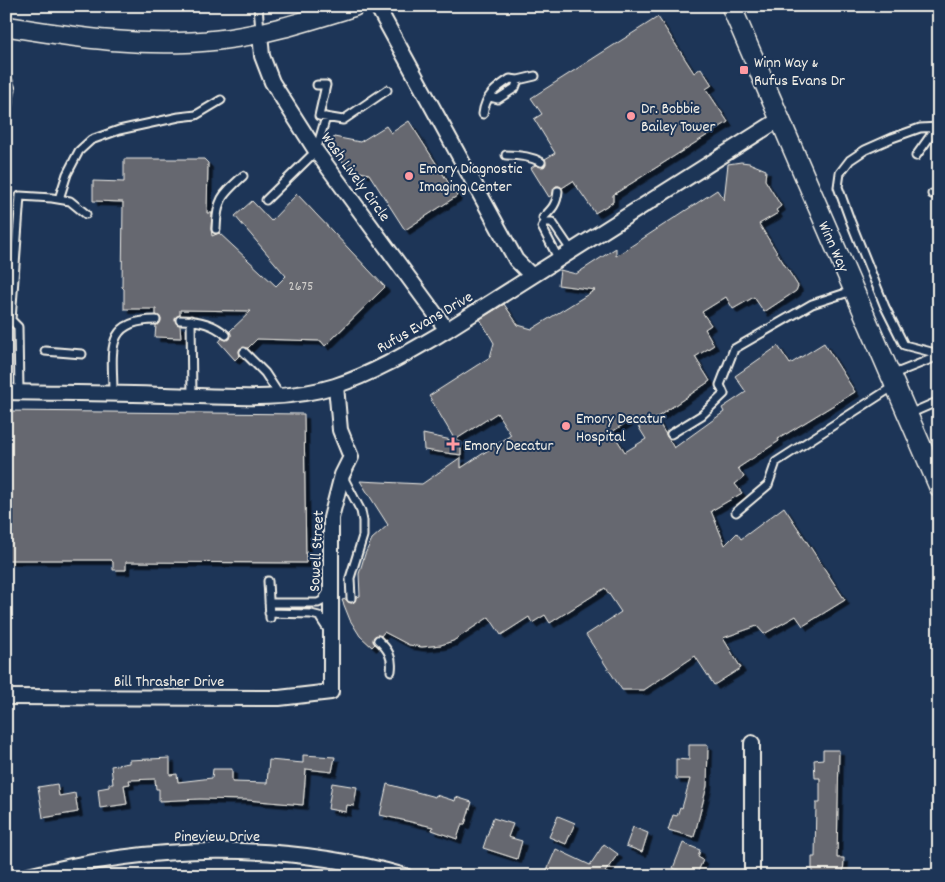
<svg xmlns="http://www.w3.org/2000/svg" width="945" height="882" viewBox="0 0 945 882" font-family="Dekko,sans-serif">
	<style>
		.building { fill: #666770; stroke: #f4f1e8; fill-rule: evenodd; filter: url(#shadow) }
		.lines { fill: none; stroke-linecap: round; stroke-linejoin: round }
		.lane-casing { stroke: #f4f1e8; stroke-width: 11 }
		.street-casing { stroke: #f4f1e8; stroke-width: 18 }
		.secondary-casing { stroke: #f4f1e8; stroke-width: 22 }
		.lane { stroke: #1d3557; stroke-width: 7 }
		.street { stroke: #1d3557; stroke-width: 14 }
		.secondary { stroke: #1d3557; stroke-width: 19 }
		.poi-dot { fill: #ff9aa2; stroke: #1d3557; stroke-width: 2 }
		.labels { text-anchor: middle; stroke-width: 4; stroke-linejoin: round; paint-order: stroke }
		.number-label { font-size: 14px; fill: #d0ceca }
		.poi-label { font-size: 16px; fill: #f4f1e8; stroke: #1d3557; text-anchor: start }
		.street-label { font-size: 16px; fill: #f4f1e8; stroke: #1d3557 }
	</style>
	<defs>
		<filter id="shadow"><feDropShadow dx="4.5" dy="4.5" stdDeviation="0" flood-color="#0009"/></filter>
	</defs>
	<rect width="100%" height="100%" fill="#1d3557"/>
	<filter id="ink" filterUnits="userSpaceOnUse"><feTurbulence type="fractalNoise" baseFrequency=".02" numOctaves="2"/><feDisplacementMap in="SourceGraphic" scale="10" xChannelSelector="R" yChannelSelector="G"/><feConvolveMatrix kernelMatrix="1 2 1 2 8 2 1 2 1" color-interpolation-filters="sRGB"/></filter>
	<g filter="url(#ink)">
		<path class="building" d="M 658,17 L 694,73 L 701,68 L 712,85 L 706,89 L 728,122 L 613,195 L 613,202 L 595,213 L 573,181 L 562,188 L 559,186 L 556,186 L 552,195 L 549,197 L 531,168 L 535,165 L 544,167 L 546,164 L 545,159 L 555,153 L 534,119 L 542,114 L 531,98 Z
			M 409,121 L 457,196 L 405,230 L 369,174 L 347,169 L 333,145 L 334,137 L 360,142 L 386,126 L 391,133 Z
			M 124,159 L 204,159 L 208,163 L 207,213 L 212,213 L 211,229 L 212,236 L 219,233 L 276,286 L 286,276 L 235,216 L 252,201 L 271,221 L 297,194 L 385,287 L 325,346 L 321,341 L 257,339 L 248,348 L 241,348 L 239,351 L 240,355 L 235,360 L 219,342 L 222,338 L 226,340 L 230,339 L 231,335 L 230,331 L 251,311 L 180,310 L 180,315 L 176,317 L 175,320 L 177,324 L 180,325 L 181,338 L 155,337 L 156,325 L 159,324 L 161,320 L 160,317 L 156,315 L 156,309 L 124,309 L 124,289 L 122,287 L 123,202 L 93,201 L 93,181 L 124,182 Z
			M 741,162 L 749,163 L 766,170 L 765,180 L 781,206 L 776,210 L 778,213 L 759,224 L 798,286 L 796,291 L 764,312 L 754,297 L 733,309 L 726,297 L 702,312 L 711,325 L 705,329 L 714,345 L 695,357 L 710,381 L 656,418 L 674,448 L 724,412 L 722,408 L 746,392 L 735,376 L 778,346 L 790,364 L 824,343 L 855,392 L 778,439 L 779,441 L 738,468 L 744,477 L 735,484 L 742,493 L 711,511 L 725,545 L 737,533 L 741,539 L 784,507 L 845,600 L 803,626 L 796,616 L 764,634 L 757,626 L 723,638 L 741,668 L 714,685 L 695,656 L 644,690 L 622,690 L 586,635 L 621,612 L 605,588 L 550,623 L 545,615 L 532,623 L 529,617 L 501,635 L 489,617 L 453,641 L 441,645 L 422,647 L 409,645 L 384,632 L 381,636 L 377,635 L 374,637 L 373,641 L 375,644 L 372,647 L 360,636 L 350,620 L 342,600 L 346,599 L 348,602 L 352,603 L 355,601 L 356,597 L 360,596 L 359,574 L 365,554 L 372,539 L 388,525 L 360,481 L 422,484 L 461,457 L 461,468 L 511,435 L 497,413 L 455,440 L 429,396 L 490,357 L 494,343 L 480,319 L 504,304 L 518,325 L 532,329 L 595,290 L 558,285 L 560,270 L 576,274 L 616,248 L 616,256 L 717,190 L 724,200 L 728,164 ZM 633,418 L 646,439 L 625,452 L 612,432 Z
			M 6,411 L 304,414 L 306,563 L 126,562 L 126,570 L 113,570 L 113,562 L 111,560 L 6,560 Z
			M 423,434 L 461,442 L 461,455 L 424,450 Z
			M 689,745 L 708,745 L 707,786 L 694,837 L 668,830 L 673,815 L 677,816 L 680,807 L 682,808 L 690,779 L 676,779 L 676,759 L 689,760 Z
			M 823,750 L 839,750 L 837,858 L 844,858 L 843,876 L 812,876 L 812,857 L 815,857 L 816,803 L 820,803 L 820,778 L 815,778 L 814,760 L 823,759 Z
			M 303,755 L 335,757 L 332,772 L 306,769 L 303,805 L 247,800 L 200,799 L 159,801 L 159,789 L 156,789 L 155,779 L 129,780 L 130,784 L 124,785 L 127,804 L 100,808 L 98,789 L 109,787 L 109,784 L 113,784 L 111,766 L 129,763 L 129,760 L 170,758 L 170,775 L 177,774 L 178,782 L 212,778 L 213,769 L 232,769 L 232,782 L 267,783 L 269,760 L 303,763 Z
			M 332,783 L 357,787 L 354,806 L 347,805 L 346,812 L 328,809 Z
			M 57,784 L 59,796 L 75,793 L 78,812 L 43,818 L 38,787 Z
			M 387,784 L 435,797 L 436,795 L 455,801 L 456,797 L 472,802 L 465,824 L 462,824 L 457,839 L 432,830 L 433,827 L 380,815 Z
			M 558,816 L 575,823 L 566,844 L 549,837 Z
			M 493,818 L 513,824 L 508,837 L 522,841 L 517,859 L 483,848 Z
			M 633,827 L 648,833 L 642,852 L 626,846 Z
			M 683,843 L 700,850 L 698,857 L 703,860 L 696,876 L 692,876 L 673,868 Z
			M 604,844 L 618,854 L 605,872 L 614,876 L 555,876 L 546,872 L 556,849 L 590,865 Z"/>
		<g class="lines">
			<g class="lane-casing">
				<path id="lane" d="M 258,6 L 260,31
					M 6,75 L 11,89 L 6,115
					M 317,85 L 326,85 L 319,116 L 343,120 L 387,90
					M 490,97 L 498,99 L 515,88 L 518,80
					M 483,114 C 485,96 496,88 510,79 L 518,80 L 535,76
					M 939,127 L 920,128 L 892,138 L 865,150 L 850,160 L 840,173 L 838,187 L 850,220 L 885,307 L 904,345 L 939,354
					M 506,155 C 519,155 530,156 541,162
					M 916,156 L 936,128
					M 932,194 L 939,193
					M 59,199 L 67,174 L 79,151 L 91,140 L 119,130 L 179,117 L 196,115 L 221,100
					M 266,200 L 316,151 L 326,117
					M 543,218 C 552,209 557,204 558,191
					M 216,229 C 217,199 222,195 243,176
					M 558,258 L 542,227 L 545,222 L 552,222 L 571,250
					M 7,320 L 11,320 L 18,327 L 19,392
					M 180,320 C 197,320 213,323 226,335
					M 191,320 L 192,396
					M 6,326 L 11,320 L 20,196 L 52,198 L 70,201 L 86,214
					M 45,351 L 82,354
					M 244,352 L 265,373 L 280,396
					M 891,375 L 939,356
					M 113,393 C 113,353 103,320 156,320
					M 909,414 L 939,401
					M 671,434 L 702,415 L 724,394 L 720,385 L 734,349 L 812,304 L 852,291
					M 343,477 L 361,511 L 363,521 L 363,536 L 350,578 L 351,598
					M 736,512 L 768,485 L 776,462 L 894,386
					M 268,581 L 270,618
					M 269,603 L 318,603 L 322,601 L 328,591
					M 269,613 L 311,614 L 319,616 L 328,630
					M 378,640 C 388,649 393,657 391,671"/>
			</g>
			<g class="street-casing">
				<path id="street" d="M 377,6 L 516,260 L 531,275
					M 260,33 L 262,56 L 272,82 L 316,151 L 447,330
					M 6,392 C 59,393 112,393 165,395 C 221,396 281,403 335,386 C 375,373 411,351 447,330 L 780,119
					M 6,697 L 279,698 L 331,692 L 331,518 L 342,475 L 351,457 L 340,430 L 336,386
					M 28,876 C 151,844 282,841 405,876
					M 752,876 L 752,743"/>
			</g>
			<g class="secondary-casing">
				<path id="secondary" d="M 731,6 L 939,487
					M 6,26 C 77,38 147,48 218,40 C 265,35 310,20 355,6"/>
			</g>
			<use href="#lane" class="lane"/>
			<use href="#street" class="street"/>
			<use href="#secondary" class="secondary"/>
		</g>
	</g>
	<g class="poi-dot">
		<rect x="739" y="65" width="10" height="10" rx="2.5"/>
		<circle cx="631" cy="116" r="5"/>
		<circle cx="409" cy="176" r="5"/>
		<circle cx="566" cy="426" r="5"/>
		<path d="M450.5 436.5h5v5h5v5h-5v5h-5v-5h-5v-5h5z"/>
	</g>
	<g class="labels">
		<g class="number-label">
			<text x="301" y="290">2675</text>
		</g>
		<g class="poi-label">
			<text x="754" y="67">Winn Way &amp;<tspan x="754" dy="18">Rufus Evans Dr</tspan></text>
			<text x="641" y="113">Dr. Bobbie<tspan x="641" dy="18">Bailey Tower</tspan></text>
			<text x="419" y="173">Emory Diagnostic<tspan x="419" dy="18">Imaging Center</tspan></text>
			<text x="576" y="423">Emory Decatur<tspan x="576" dy="18">Hospital</tspan></text>
			<text x="464" y="450">Emory Decatur</text>
		</g>
		<g class="street-label">
			<text transform="translate(357 176) rotate(54)" y="6">Wash Lively Circle</text>
			<text transform="translate(835 246) rotate(66)" y="6">Winn Way</text>
			<text transform="translate(424 321) rotate(-30)" y="6">Rufus Evans Drive</text>
			<text transform="translate(315 551) rotate(-87)" y="6">Sowell Street</text>
			<text x="169" y="686">Bill Thrasher Drive</text>
			<text x="217" y="841">Pineview Drive</text>
		</g>
	</g>
	<rect width="945" height="882" fill="none" stroke="#1d3557" stroke-width="25"/>
	<rect x="12" y="12" width="920" height="857" fill="none" stroke="#f4f1e8" stroke-width="2" filter="url(#ink)"/>
</svg>
